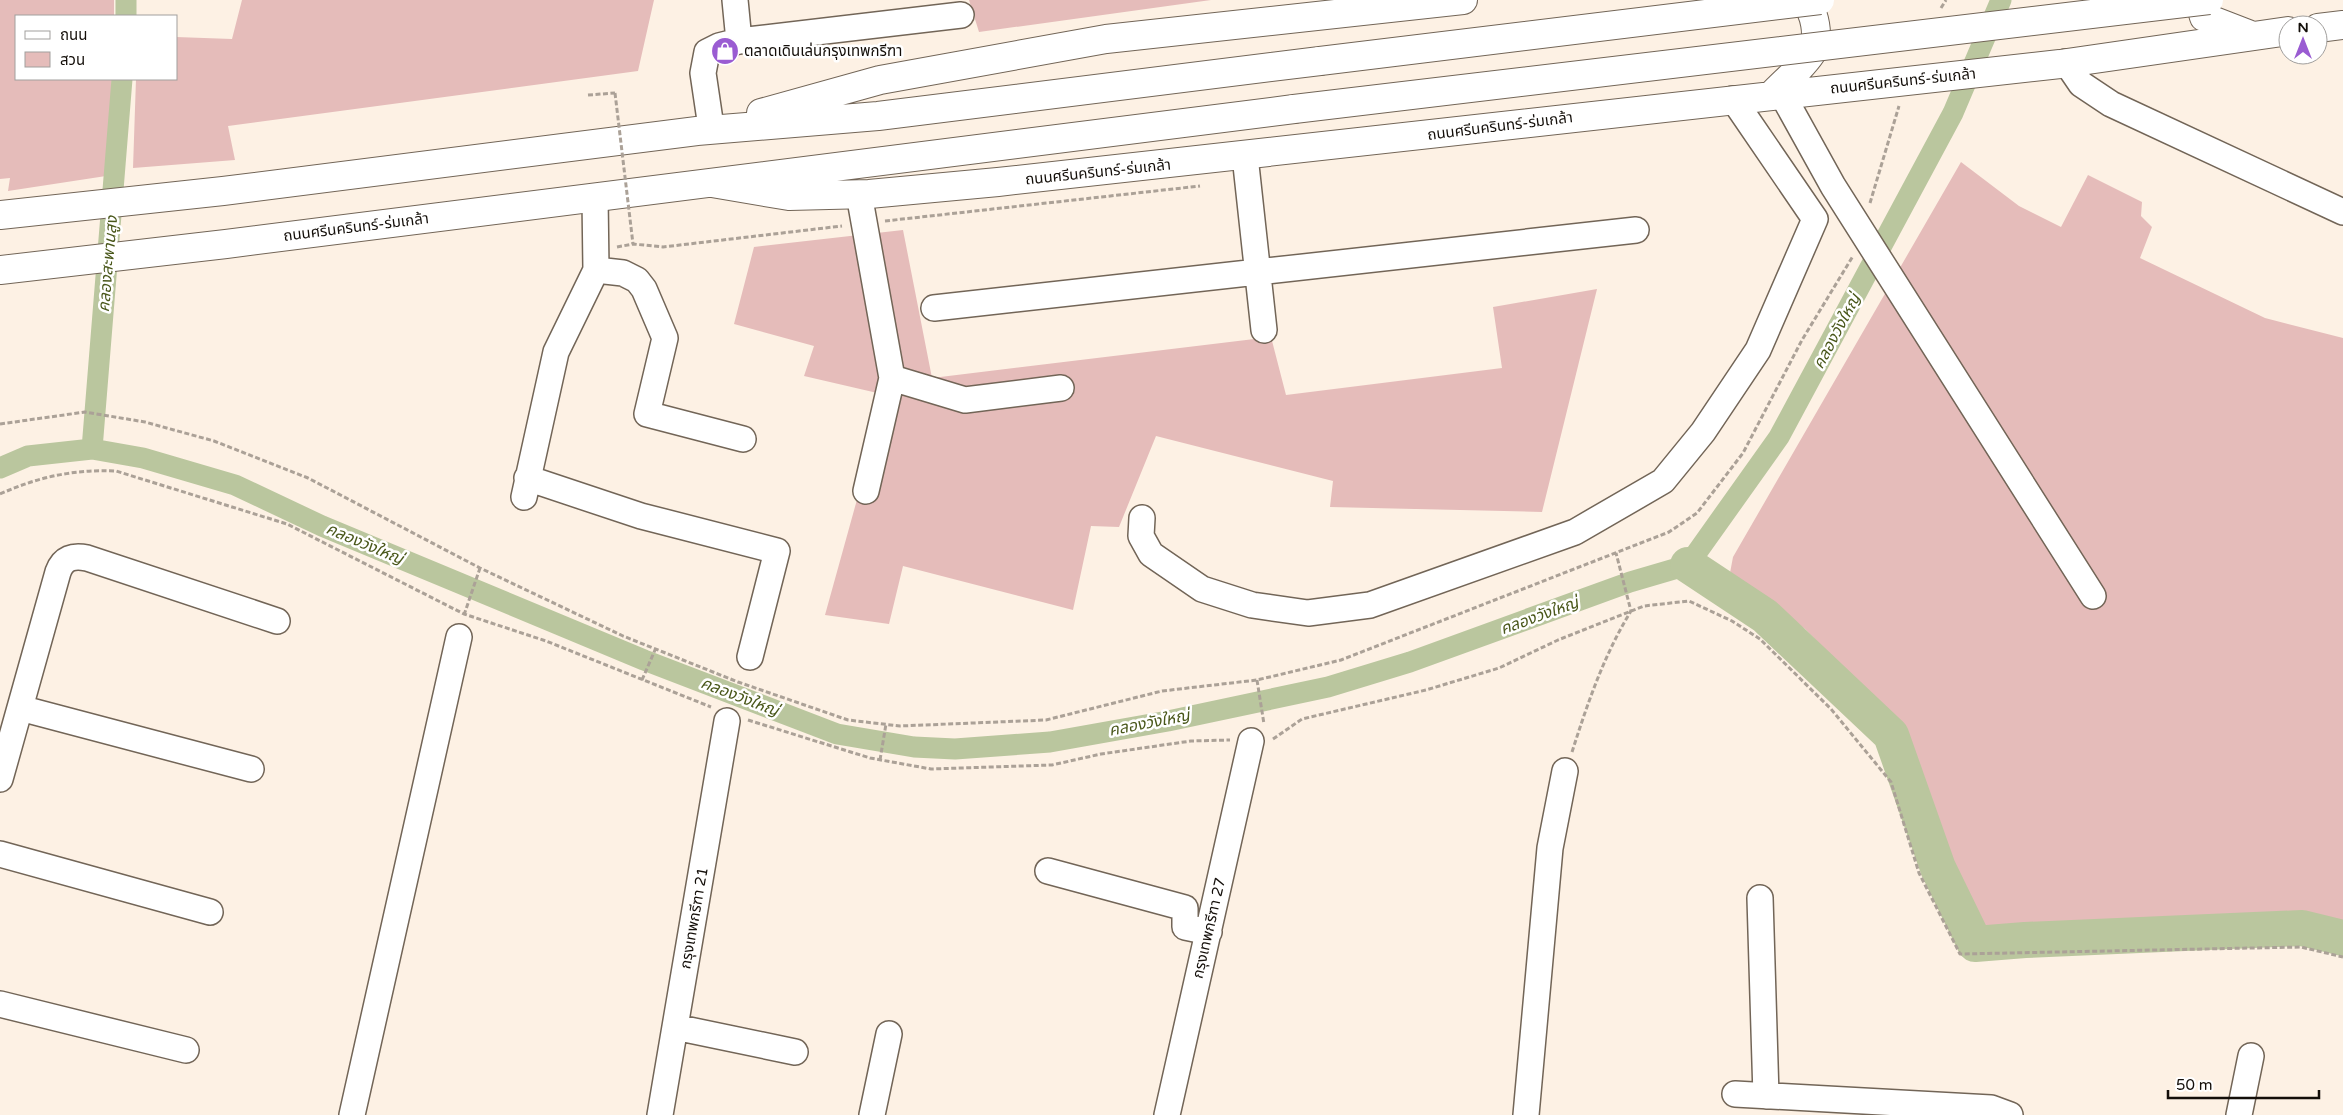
<svg xmlns="http://www.w3.org/2000/svg" width="2343" height="1115" viewBox="0 0 2343 1115" font-family="'Varela Round','Noto Sans Thai',sans-serif">
	<style>
		.green { fill: #e5bcba }
		.lines { fill: none; stroke-linecap: round; stroke-linejoin: round }
		.canal { stroke: #bac69e; stroke-width: 21 }
		.river { stroke: #bac69e; stroke-width: 36 }
		.minor-casing { stroke: #726557; stroke-width: 28 }
		.major-casing { stroke: #726557; stroke-width: 30 }
		.path { stroke: #aba197; stroke-width: 3; stroke-dasharray: 5 2.5; stroke-linecap: butt }
		.minor { stroke: #fff; stroke-width: 25 }
		.major { stroke: #fff; stroke-width: 28 }
		.major-bridge-casing { stroke: #726557; stroke-width: 30; stroke-linecap: butt }
		.path-bridge { stroke: #aba197; stroke-width: 3; stroke-dasharray: 5 2.5; stroke-linecap: butt }
		.major-bridge { stroke: #fff; stroke-width: 28 }
		.labels { text-anchor: middle; stroke-width: 5; stroke-linejoin: round; paint-order: stroke }
		.poi-label { font-size: 15px; fill: #130e09; stroke: #fff; text-anchor: start }
		.street-label { font-size: 15px; fill: #130e09; stroke: #fff }
		.water-label { font-size: 16px; font-style: italic; fill: #49571a; stroke: #fff }
	</style>
	<rect width="100%" height="100%" fill="#fdf1e4"/>
	<path class="green" d="M 0,0 L 114,0 L 114,16 L 16,16 L 16,79 L 112,79 L 106,176 L 8,191 L 10,178 L 0,179 Z
		M 242,0 L 654,0 L 638,71 L 228,126 L 235,160 L 133,168 L 136,79 L 176,79 L 176,37 L 232,39 Z
		M 969,0 L 1211,0 L 979,32 Z
		M 1961,162 L 2019,206 L 2061,227 L 2088,175 L 2142,202 L 2141,216 L 2152,227 L 2140,258 L 2265,318 L 2343,338 L 2343,931 L 2277,913 L 1996,935 L 1978,931 L 1919,772 L 1896,721 L 1805,629 L 1730,573 L 1733,557 Z
		M 903,230 L 932,378 L 1271,337 L 1286,395 L 1502,368 L 1493,307 L 1597,289 L 1542,512 L 1330,507 L 1333,481 L 1156,436 L 1119,527 L 1091,526 L 1073,610 L 903,566 L 889,624 L 825,615 L 886,395 L 804,376 L 814,346 L 734,324 L 754,247 Z"/>
	<g class="lines">
		<path class="canal" d="M 126,0 L 126,16
			M 92,449 L 122,79
			M 0,468 L 28,456 L 92,449 L 143,458 L 235,485 L 322,526 L 644,660 L 837,734 L 914,747 L 955,749 L 1050,742 L 1168,721 L 1328,687 L 1410,662 L 1630,582 L 1688,565 L 1779,437 L 1953,113 L 2001,0"/>
		<path class="river" d="M 1688,565 L 1765,616 L 1891,735 L 1938,868 L 1975,944 L 2025,940 L 2302,928 L 2343,938"/>
		<g class="minor-casing">
			<path id="minor" d="M 735,0 L 739,41
				M 2066,62 L 2081,84 L 2111,104 L 2343,212
				M 1782,94 L 1833,186 L 2093,596
				M 711,127 L 703,73 L 707,52 L 719,46 L 739,41 L 961,15
				M 1245,156 L 1264,330
				M 859,194 L 892,378 L 866,491
				M 596,270 L 623,273 L 637,280 L 644,289 L 665,338 L 647,414 L 743,439
				M 934,308 L 1636,230
				M 892,378 L 965,400 L 1061,388
				M 527,478 L 641,516 L 777,551 L 750,657
				M 524,497 L 556,352 L 596,270 L 595,197
				M 1142,518 L 1141,536 L 1151,554 L 1202,589 L 1252,605 L 1308,613 L 1370,605 L 1575,532 L 1663,481 L 1703,432 L 1758,350 L 1815,219 L 1733,99
				M 20,708 L 251,769
				M 0,779 L 58,572 C 63,558 73,555 87,558 L 277,621
				M 0,854 L 210,912
				M 1048,871 L 1185,908 L 1185,927 L 1209,932
				M 1760,898 L 1766,1096
				M 0,1004 L 186,1050
				M 675,1027 L 795,1052
				M 1735,1094 L 1991,1108 L 2010,1115
				M 352,1115 L 459,637
				M 660,1115 L 727,721
				M 872,1115 L 889,1034
				M 1167,1115 L 1251,741
				M 1526,1115 L 1550,848 L 1565,771
				M 2239,1115 L 2251,1056"/>
		</g>
		<g class="major-casing">
			<path id="major" d="M 2199,0 L 2204,17 L 2248,34
				M 2318,28 L 2343,25
				M 1772,95 C 1783,83 1804,66 1812,52 C 1820,36 1815,12 1804,0
				M 761,113 L 880,80 L 1106,39 L 1463,0
				M 712,183 L 789,196 L 869,194 L 998,182 L 2060,64 L 2288,31
				M 0,215 L 223,191 L 697,131 L 878,116 L 1320,61
				M 0,270 L 226,244 L 1294,109"/>
		</g>
		<path class="path" d="M 1941,8 L 1946,0
			M 588,95 L 615,93
			M 1870,203 L 1899,106
			M 885,221 L 1200,186
			M 617,247 L 633,244 L 663,247 L 842,226
			M 0,424 L 85,412 L 145,422 L 214,441 L 308,478 L 480,568 L 623,636 L 738,682 L 848,720 L 900,726 L 1046,720 L 1162,691 L 1257,680 L 1341,660 L 1669,532 L 1697,513 L 1743,453 L 1802,340 L 1853,256
			M 0,494 C 38,477 74,469 116,471 L 287,524 L 464,614 L 546,641 L 711,707
			M 464,615 L 480,568
			M 642,680 L 655,650
			M 1257,680 L 1264,724
			M 748,720 L 870,758 L 931,769 L 1052,765 L 1101,754 L 1191,741 L 1230,740
			M 1273,739 L 1302,719 L 1426,690 L 1499,668 L 1558,640 L 1644,606 L 1689,601 L 1732,621 L 1760,639 L 1831,709 L 1891,782 L 1919,873 L 1960,954 L 2301,947 L 2343,957
			M 1572,752 C 1588,702 1604,655 1631,611 L 1616,553
			M 880,760 L 886,724"/>
		<use href="#minor" class="minor"/>
		<use href="#major" class="major"/>
		<g class="major-bridge-casing">
			<path id="major-bridge" d="M 1320,61 L 1820,0
				M 1294,109 L 2209,0"/>
		</g>
		<path class="path-bridge" d="M 615,93 L 633,244"/>
		<use href="#major-bridge" class="major-bridge"/>
	</g>
	<defs>
		<g id="shop-disc" transform="scale(1.4375)"><circle r="9.5" fill="#9a5cd2" stroke="#fff"/><path d="M-5-2.5h2.3a2.7 3.5 0 0 1 5.4 0H5L5.5 6h-11ZM-1.5-2.5h3a1.5 2.3 0 0 0-3 0Z" fill="#fff"/></g>
	</defs>
	<g fill-rule="evenodd">
		<use href="#shop-disc" x="725" y="51"/>
	</g>
	<g class="labels">
		<g class="poi-label">
			<text x="744" y="56">ตลาดเดินเล่นกรุงเทพกรีฑา</text>
		</g>
		<g class="street-label">
			<text transform="translate(1903 81) rotate(-6)" y="5">ถนนศรีนครินทร์-ร่มเกล้า</text>
			<text transform="translate(1500 126) rotate(-7)" y="5">ถนนศรีนครินทร์-ร่มเกล้า</text>
			<text transform="translate(1098 172) rotate(-6)" y="5">ถนนศรีนครินทร์-ร่มเกล้า</text>
			<text transform="translate(356 227) rotate(-7)" y="5">ถนนศรีนครินทร์-ร่มเกล้า</text>
			<text transform="translate(694 918) rotate(-80)" y="5">กรุงเทพกรีฑา 21</text>
			<text transform="translate(1209 928) rotate(-77)" y="5">กรุงเทพกรีฑา 27</text>
		</g>
		<g class="water-label">
			<text transform="translate(107 264) rotate(-85)" y="6">คลองสะพานสูง</text>
			<text transform="translate(1836 331) rotate(-62)" y="6">คลองวังใหญ่</text>
			<text transform="translate(365 543) rotate(23)" y="6">คลองวังใหญ่</text>
			<text transform="translate(1539 615) rotate(-20)" y="6">คลองวังใหญ่</text>
			<text transform="translate(740 696) rotate(21)" y="6">คลองวังใหญ่</text>
			<text transform="translate(1149 722) rotate(-11)" y="6">คลองวังใหญ่</text>
		</g>
	</g>
	<rect x="15" y="15" width="162" height="65" fill="#ffffff" stroke="#a19f9d"/>
	<rect x="25" y="31" width="25" height="8" fill="#ffffff" stroke="#a19f9d"/>
	<text x="60" y="40" font-size="15" fill="#130e09">ถนน</text>
	<rect x="25" y="52" width="25" height="15" fill="#e5bcba" stroke="#a19f9d"/>
	<text x="60" y="65" font-size="15" fill="#130e09">สวน</text>
	<g transform="translate(2303 40)"><circle r="24" fill="#ffffff" stroke="#a19f9d"/>
	<path d="M0-4L9 19L0 12L-9 19Z" fill="#9a5cd2"/>
	<text y="-8" font-size="14" font-weight="bold" text-anchor="middle" fill="#130e09">N</text>
	</g>
	<path d="M2168 1090v8h151v-8" fill="none" stroke="#130e09" stroke-width="2.5"/>
	<text x="2176" y="1090" font-size="15" fill="#130e09" stroke="#ffffff" stroke-width="4" paint-order="stroke">50 m</text>
</svg>
